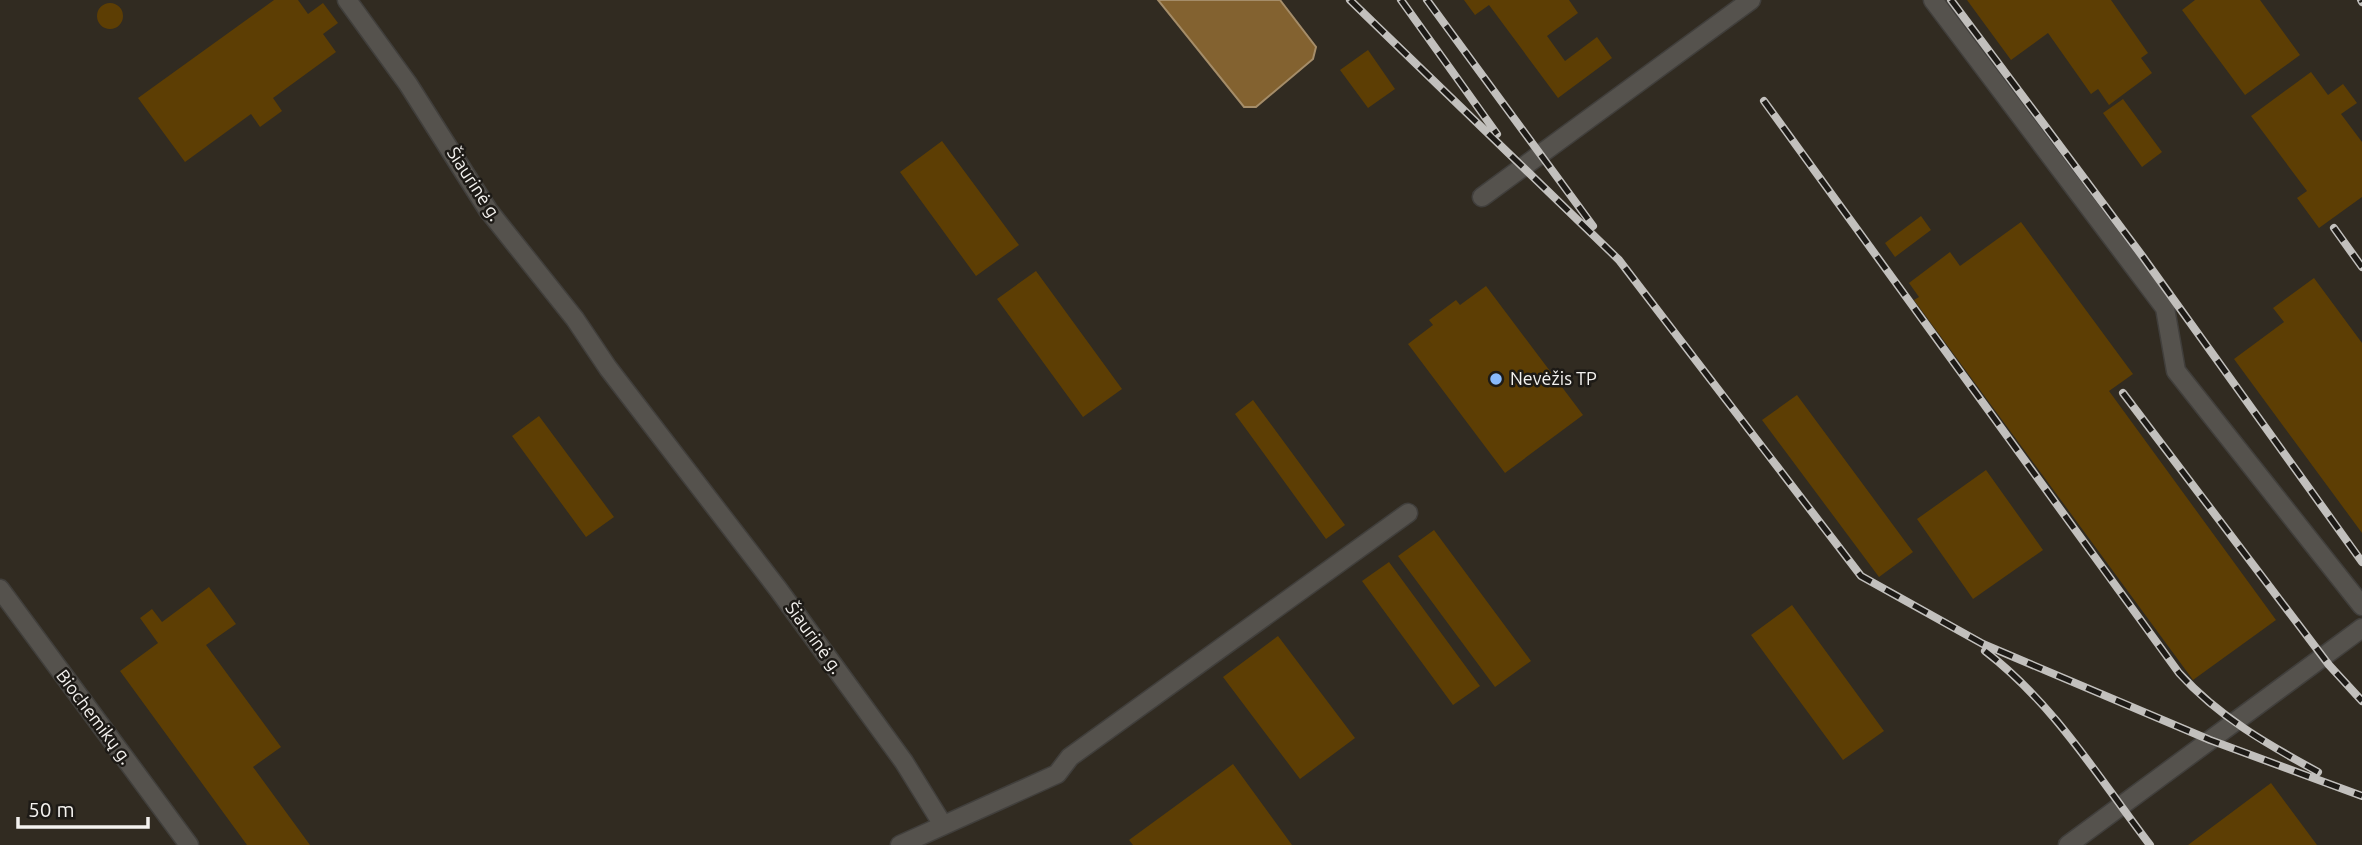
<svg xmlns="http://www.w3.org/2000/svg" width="2362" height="845" viewBox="0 0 2362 845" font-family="Ubuntu,sans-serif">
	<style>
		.built { fill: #312b21 }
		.water { fill: #836230; stroke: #a58d69; stroke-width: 2 }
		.building { fill: #5d3e04 }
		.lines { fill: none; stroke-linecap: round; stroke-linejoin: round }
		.street-casing { stroke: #413f3c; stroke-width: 21 }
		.street { stroke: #55524d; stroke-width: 18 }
		.rail-casing { stroke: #c2c0bd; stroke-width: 8 }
		.rail { stroke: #1d1a16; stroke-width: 5; stroke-dasharray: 16; stroke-linecap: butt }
		.poi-dot { fill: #89bafc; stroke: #1d1a16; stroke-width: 2.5 }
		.labels { text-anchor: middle; stroke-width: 5; stroke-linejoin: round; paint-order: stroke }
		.street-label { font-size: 18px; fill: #f4f2ef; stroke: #1d1a16 }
		.poi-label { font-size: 18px; fill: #f4f2ef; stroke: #1d1a16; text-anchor: start }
	</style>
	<rect width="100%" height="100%" fill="#26231f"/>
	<path class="built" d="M 0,0 L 2362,0 L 2362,845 L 0,845 Z"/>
	<path class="water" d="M 1158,0 L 1280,0 L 1316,47 L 1313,59 L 1256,107 L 1244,107 Z"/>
	<path class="building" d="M 274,0 L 298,0 L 308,14 L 323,3 L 338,23 L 323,34 L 336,52 L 273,98 L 282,111 L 260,127 L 251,114 L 185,162 L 138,98 Z
		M 1464,0 L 1569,0 L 1578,13 L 1547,36 L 1565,61 L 1597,37 L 1612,58 L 1558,98 L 1489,5 L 1475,15 Z
		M 1967,0 L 2111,0 L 2148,53 L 2141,58 L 2152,73 L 2109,105 L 2098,89 L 2091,94 L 2048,33 L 2011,60 Z
		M 2195,0 L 2260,0 L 2300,55 L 2245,95 L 2182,10 Z
		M97 16a13 13 0 1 1 26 0a13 13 0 1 1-26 0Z
		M 1368,50 L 1395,89 L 1368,108 L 1340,70 Z
		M 2311,72 L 2328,95 L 2343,84 L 2357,103 L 2341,114 L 2362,142 L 2362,197 L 2319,228 L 2297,198 L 2307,191 L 2251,116 Z
		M 2123,99 L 2162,152 L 2142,167 L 2103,113 Z
		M 942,141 L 1019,245 L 976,276 L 900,172 Z
		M 1921,216 L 1931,230 L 1895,257 L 1885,243 Z
		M 2021,222 L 2133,374 L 2109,391 L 2276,620 L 2193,680 L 1914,300 L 1919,297 L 1909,283 L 1950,252 L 1960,266 Z
		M 1036,271 L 1122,389 L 1083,417 L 997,299 Z
		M 2314,278 L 2362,343 L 2362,533 L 2234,359 L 2284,322 L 2273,308 Z
		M 1486,286 L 1583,415 L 1505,473 L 1408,344 L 1433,325 L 1429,320 L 1456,300 L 1460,305 Z
		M 1797,395 L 1913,552 L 1879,577 L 1762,420 Z
		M 1253,400 L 1345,525 L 1326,539 L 1235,414 Z
		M 539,416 L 614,517 L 586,537 L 512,436 Z
		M 1986,470 L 2043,550 L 1973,599 L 1917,519 Z
		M 1434,530 L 1531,661 L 1495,687 L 1398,556 Z
		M 1389,562 L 1480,686 L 1453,705 L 1362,581 Z
		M 209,587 L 236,624 L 206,645 L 281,747 L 253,767 L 310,845 L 247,845 L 120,671 L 158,643 L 140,618 L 152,609 L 162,622 Z
		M 1792,605 L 1884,731 L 1843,760 L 1751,635 Z
		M 1278,636 L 1355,738 L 1300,779 L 1223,677 Z
		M 1233,764 L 1292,845 L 1133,845 L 1129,840 Z
		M 2271,783 L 2317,845 L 2188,845 Z"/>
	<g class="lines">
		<g class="street-casing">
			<path id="street" d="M 347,0 L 408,84 L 488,210 L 575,319 L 608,368 L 778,589 L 904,762 L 943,825
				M 1933,0 L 2165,308 L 2176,371 L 2362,606
				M 1482,197 L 1751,0
				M 0,589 L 189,845
				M 900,845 L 1057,774 L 1070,757 L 1408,513
				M 2068,845 L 2362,628"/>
		</g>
		<use href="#street" class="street"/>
		<g class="rail-casing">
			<path id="rail" d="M 1350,0 L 1619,260 L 1861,576 L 1983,644 L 2210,740 L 2362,796
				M 1401,0 L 1497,134
				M 1427,0 L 1593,226
				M 1951,0 L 2143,257 L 2362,562
				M 2361,0 L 2362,2
				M 1764,101 L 2179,673 C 2219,717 2267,744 2318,772
				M 2334,228 L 2362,267
				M 2123,393 L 2329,665 L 2362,701
				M 1985,651 C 2054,704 2098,777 2150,845"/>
		</g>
		<use href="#rail" class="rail"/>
	</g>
	<circle class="poi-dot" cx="1496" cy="379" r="7"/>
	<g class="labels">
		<g class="street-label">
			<text transform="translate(474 184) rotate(57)" y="6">Šiaurinė g.</text>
			<text transform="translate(814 638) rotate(54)" y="6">Šiaurinė g.</text>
			<text transform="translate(94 717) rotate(53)" y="6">Biochemikų g.</text>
		</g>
		<g class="poi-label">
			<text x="1510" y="385">Nevėžis TP</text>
		</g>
	</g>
	<path d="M18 817v10h130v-10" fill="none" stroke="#f4f2ef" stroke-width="3.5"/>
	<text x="28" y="817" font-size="21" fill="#f4f2ef" stroke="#1d1a16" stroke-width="5" paint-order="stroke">50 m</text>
</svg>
